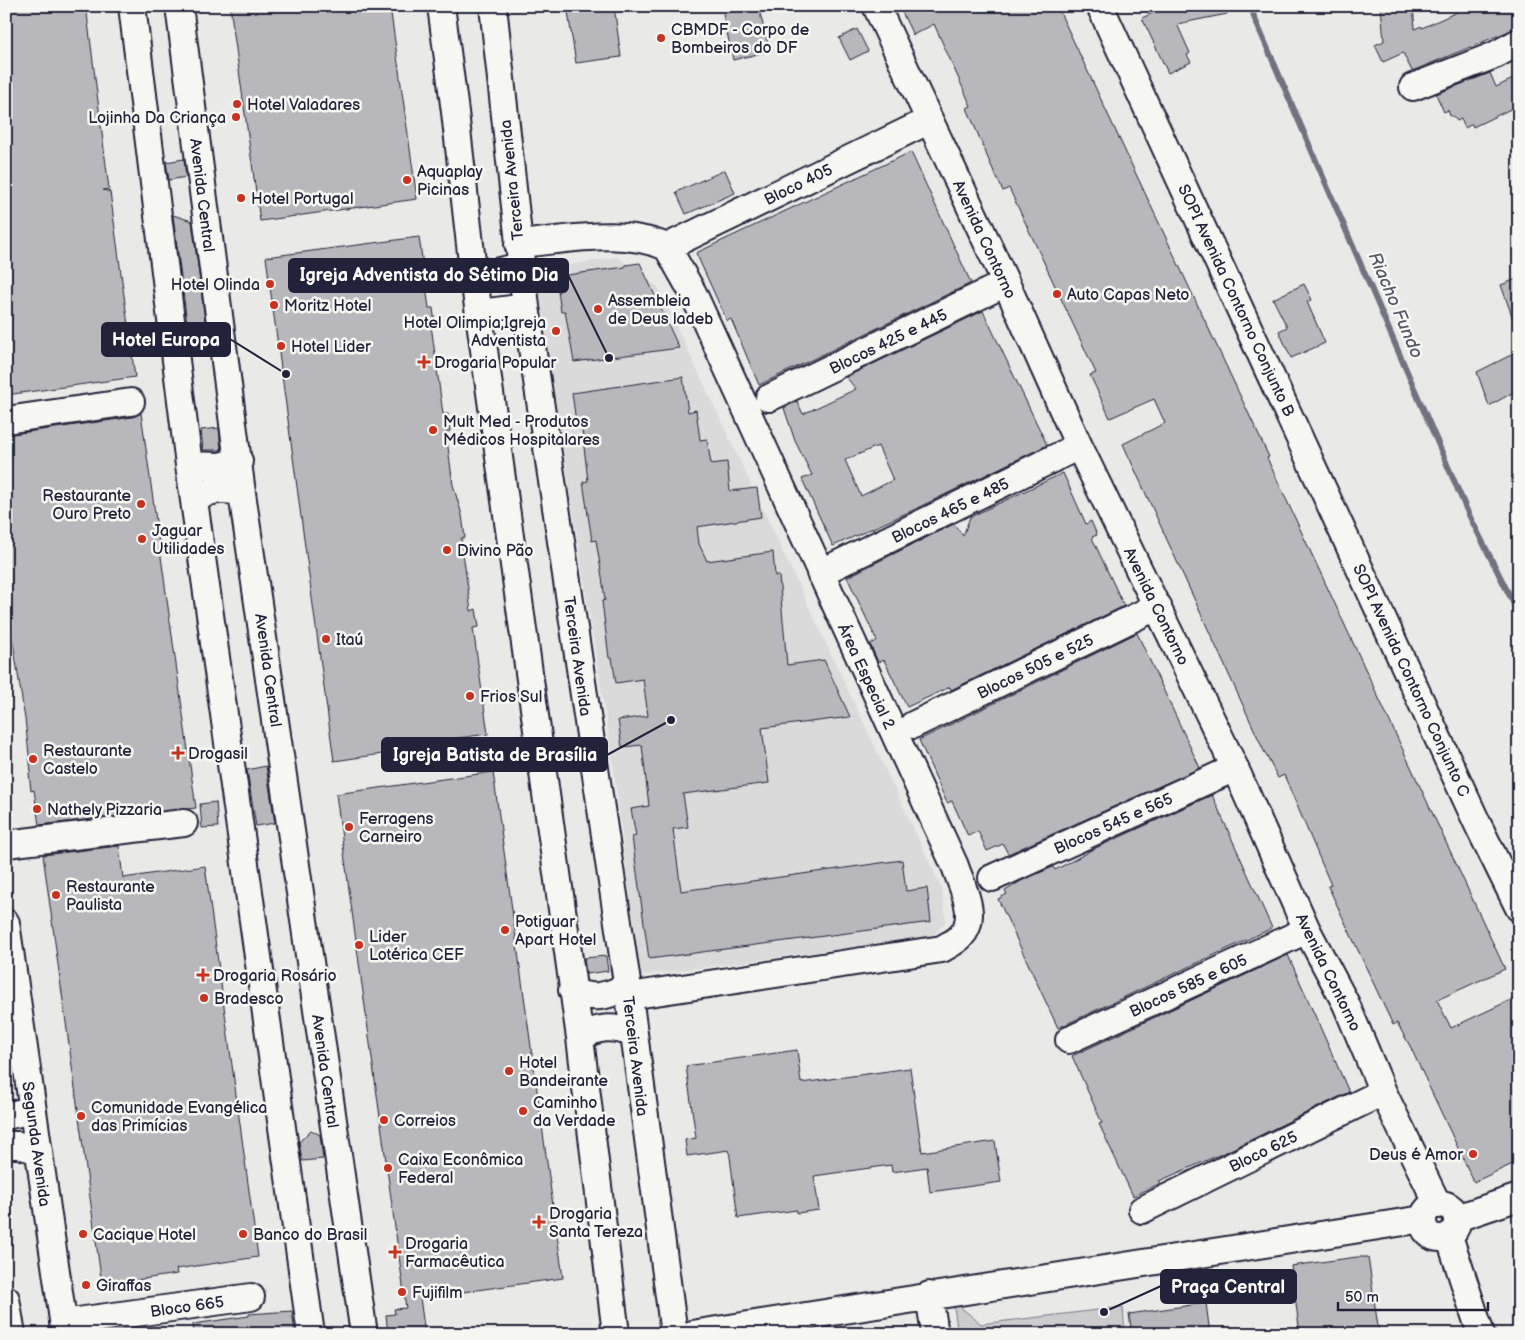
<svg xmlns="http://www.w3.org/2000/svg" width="1525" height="1340" viewBox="0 0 1525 1340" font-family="'Balsamiq Sans',sans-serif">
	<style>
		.built { fill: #dadada }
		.green { fill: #ccccce; stroke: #777784 }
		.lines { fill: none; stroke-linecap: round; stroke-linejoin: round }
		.stream { stroke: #71717f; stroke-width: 6 }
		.building { fill: #b8b8bc; stroke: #22223b; fill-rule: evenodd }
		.minor-casing { stroke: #22223b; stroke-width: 30 }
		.minor { stroke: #f6f6f2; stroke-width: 26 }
		.poi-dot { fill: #c8321e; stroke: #f6f6f2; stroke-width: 2 }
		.labels { text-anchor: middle; stroke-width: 5; stroke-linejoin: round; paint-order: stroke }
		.poi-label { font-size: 16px; fill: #22223b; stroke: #f6f6f2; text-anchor: start }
		.street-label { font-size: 16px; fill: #22223b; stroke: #f6f6f2 }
		.water-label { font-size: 18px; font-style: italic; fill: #565668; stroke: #f6f6f2 }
		.leader { fill: none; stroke: #22223b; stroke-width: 2 }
		.callout-dot { fill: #22223b; stroke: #f6f6f2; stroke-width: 2 }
		.callout { fill: #22223b; stroke: #22223b; stroke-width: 2 }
		.callout-label { font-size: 18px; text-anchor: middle; font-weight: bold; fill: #fff }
	</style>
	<rect width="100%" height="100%" fill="#e9e9e7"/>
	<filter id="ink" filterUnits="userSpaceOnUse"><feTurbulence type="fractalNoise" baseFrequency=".02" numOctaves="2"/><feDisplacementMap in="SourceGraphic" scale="10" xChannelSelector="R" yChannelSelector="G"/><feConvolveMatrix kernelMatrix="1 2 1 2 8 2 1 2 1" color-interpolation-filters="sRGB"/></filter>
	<g filter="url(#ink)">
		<path class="built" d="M 617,257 L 658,287 L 942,889 L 946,921 L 933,936 L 640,976 L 613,764 L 535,271 Z"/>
		<path class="green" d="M 953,1301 L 981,1324 L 1123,1307 L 1125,1334 L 958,1334 Z"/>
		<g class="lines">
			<path class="stream" d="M 1252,6 L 1254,17 L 1468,513 L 1519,614"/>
		</g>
		<path class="building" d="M 6,6 L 86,6 L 109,189 L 103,190 L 110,192 L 135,377 L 6,395 Z
			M 230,6 L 390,6 L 417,199 L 260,221 Z
			M 567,6 L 614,6 L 621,57 L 576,63 Z
			M 752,6 L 758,6 L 770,51 L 733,60 L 723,14 Z
			M 899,6 L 1057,6 L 1269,457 L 1267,458 L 1505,969 L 1437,1000 L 1451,1028 L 1519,996 L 1519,1161 L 1474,1182 L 1410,1046 L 1397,1023 L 1393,1025 L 1328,886 L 1331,885 L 1284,775 L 1278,778 L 1264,751 L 1123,444 L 1165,423 L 1154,399 L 1110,418 L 1090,375 L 1096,373 L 1009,188 L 1003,191 L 990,163 L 967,108 L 971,106 L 934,24 L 913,35 Z
			M 1168,6 L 1226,6 L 1227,14 L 1177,24 L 1190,53 L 1187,55 L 1191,62 L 1168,73 L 1142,18 Z
			M 1381,6 L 1413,6 L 1415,29 L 1421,26 L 1422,28 L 1470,6 L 1515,6 L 1519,12 L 1519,27 L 1412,71 L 1403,53 L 1383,62 L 1375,45 L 1384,41 Z
			M 857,29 L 868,51 L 850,60 L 839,38 Z
			M 1490,73 L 1496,87 L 1519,76 L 1519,105 L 1473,127 L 1472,124 L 1465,128 L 1461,119 L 1457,121 L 1453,116 L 1450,116 L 1448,110 L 1444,112 L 1436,94 Z
			M 911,152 L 971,283 L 759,385 L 731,319 L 727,321 L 696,253 Z
			M 184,159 L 186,177 L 169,180 L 166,162 Z
			M 725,170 L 735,193 L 686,214 L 676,192 Z
			M 173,215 L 192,221 L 206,328 L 188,331 Z
			M 419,237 L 429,308 L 433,308 L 435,324 L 431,325 L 443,414 L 448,414 L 450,431 L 446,432 L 453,485 L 462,515 L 465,538 L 461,538 L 471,611 L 476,609 L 479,627 L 473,628 L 488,734 L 411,744 L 416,749 L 334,761 L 266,257 Z
			M 640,263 L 679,348 L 574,362 L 565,311 L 561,312 L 558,291 L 562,290 L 560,276 L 625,267 L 625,265 Z
			M 1519,278 L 1519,329 L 1517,330 L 1501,285 Z
			M 1304,284 L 1312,300 L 1307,302 L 1325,343 L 1291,358 L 1279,331 L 1287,327 L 1273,299 Z
			M 983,311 L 1047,445 L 909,512 L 833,546 L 802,479 L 812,475 L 795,441 L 784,408 L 797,401 L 803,414 L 856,389 L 846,377 ZM 878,446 L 893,480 L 861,496 L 845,460 Z
			M 1519,351 L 1519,389 L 1489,406 L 1477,372 Z
			M 683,377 L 688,412 L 696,410 L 700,440 L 707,439 L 711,464 L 727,462 L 730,491 L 757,488 L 761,517 L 697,527 L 699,544 L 707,561 L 773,552 L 775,576 L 779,576 L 787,665 L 824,660 L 850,717 L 762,728 L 769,783 L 683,794 L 688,827 L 673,829 L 681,891 L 902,860 L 906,891 L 927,888 L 931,922 L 649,959 L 632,837 L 636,836 L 631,809 L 649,806 L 642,745 L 622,747 L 618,720 L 648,716 L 643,679 L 616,683 L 612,658 L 609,658 L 602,601 L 605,600 L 602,577 L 596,540 L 592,541 L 583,482 L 588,481 L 581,421 L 576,422 L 572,393 Z
			M 141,413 L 196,808 L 39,825 L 34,790 L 31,791 L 29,773 L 31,772 L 25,719 L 7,604 L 6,435 L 133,417 Z
			M 219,428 L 221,450 L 203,450 L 201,430 Z
			M 1063,473 L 1086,524 L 1091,521 L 1097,535 L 1092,537 L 1093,540 L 1124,606 L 951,690 L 950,687 L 907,707 L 884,660 L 878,662 L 870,644 L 877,641 L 847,577 L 954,524 L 963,536 L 970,517 Z
			M 1137,633 L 1200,768 L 1008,854 L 1003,844 L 987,851 L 978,831 L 968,836 L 952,801 L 947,803 L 919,740 Z
			M 266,766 L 275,823 L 256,826 L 247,770 Z
			M 493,772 L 563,1278 L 420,1298 L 425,1334 L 388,1334 L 386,1315 L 395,1314 L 394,1309 L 406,1308 L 336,794 Z
			M 1212,795 L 1272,928 L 1058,1028 L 998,899 L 1007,894 L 1005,891 L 1021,881 L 1053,867 L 1055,870 L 1087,853 L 1087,852 Z
			M 216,802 L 218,827 L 202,828 L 200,804 Z
			M 119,846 L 123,878 L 205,866 L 258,1257 L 176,1269 L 177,1274 L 102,1285 L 43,855 Z
			M 1288,955 L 1349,1092 L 1226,1152 L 1159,1181 L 1161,1183 L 1133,1196 L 1099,1124 L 1102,1123 L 1072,1056 Z
			M 606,956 L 608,971 L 586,974 L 584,958 Z
			M 797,1050 L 801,1083 L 910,1068 L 922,1152 L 995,1141 L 1001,1182 L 930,1192 L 927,1167 L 892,1172 L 891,1165 L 814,1176 L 819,1210 L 797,1213 L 797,1210 L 738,1218 L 729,1150 L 687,1156 L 685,1140 L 696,1138 L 686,1066 Z
			M 311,1130 L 320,1135 L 323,1159 L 302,1161 L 299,1142 Z
			M 1357,1257 L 1368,1257 L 1379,1334 L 1300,1334 L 1291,1266 Z
			M 1206,1303 L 1210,1334 L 1132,1334 L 1129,1314 Z
			M 292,1311 L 295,1334 L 194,1334 L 193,1324 L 249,1316 L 249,1314 Z"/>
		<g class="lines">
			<g class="minor-casing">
				<path id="minor" d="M 132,6 L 189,465 L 311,1334
					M 179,6 L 242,493 L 364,1334
					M 441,6 L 455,112 L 473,271 L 580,1038 L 616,1334
					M 493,6 L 526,307 L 629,996 L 674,1334
					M 876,6 L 1006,283 L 1079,446 L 1235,768 L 1307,930 L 1346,1004 L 1383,1092 L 1438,1205
					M 1100,6 L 1479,827 L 1519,908
					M 1413,87 L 1495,55 L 1519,42
					M 518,244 C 567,240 621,227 667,247 L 693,293 L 955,866 C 962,887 979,917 961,936 C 956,942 948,945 942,949 L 629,996
					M 667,247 L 928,121
					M 473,271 L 492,273 L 521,266
					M 480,313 L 526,307
					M 769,398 L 1006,283
					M 6,420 L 131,402
					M 189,465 L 219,466 L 239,461
					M 195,501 C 207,488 226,488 242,493
					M 820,573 L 1079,446
					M 913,725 L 1158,606
					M 6,844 L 184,823
					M 992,878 L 1235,768
					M 6,923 L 65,1334
					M 572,990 C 591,1001 608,996 626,987
					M 580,1038 C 597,1026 613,1026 632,1033
					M 1069,1040 L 1307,930
					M 6,1116 L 32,1110
					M 6,1145 L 19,1145 L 39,1151
					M1423 1221a17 17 0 1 1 34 0a17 17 0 1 1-34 0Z
					M 1142,1210 L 1383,1092
					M 1457,1218 L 1519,1197
					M 1449,1236 L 1481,1334
					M 929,1295 L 935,1334
					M 6,1299 L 12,1334
					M 63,1323 L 251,1297
					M 692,1334 L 1423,1219"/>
			</g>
			<use href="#minor" class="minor"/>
		</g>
	</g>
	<g class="poi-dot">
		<circle cx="661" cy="38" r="5"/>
		<circle cx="237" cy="104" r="5"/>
		<circle cx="236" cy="117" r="5"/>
		<circle cx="407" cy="180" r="5"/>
		<circle cx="241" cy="198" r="5"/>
		<circle cx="270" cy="284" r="5"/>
		<circle cx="1057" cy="294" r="5"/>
		<circle cx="274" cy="305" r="5"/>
		<circle cx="598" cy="309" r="5"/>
		<circle cx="556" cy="331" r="5"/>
		<circle cx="281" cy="346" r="5"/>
		<path d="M421.5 354.5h5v5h5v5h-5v5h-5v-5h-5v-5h5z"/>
		<circle cx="433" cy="430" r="5"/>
		<circle cx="141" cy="504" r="5"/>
		<circle cx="142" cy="539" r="5"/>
		<circle cx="447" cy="550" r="5"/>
		<circle cx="326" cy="639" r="5"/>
		<circle cx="470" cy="696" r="5"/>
		<path d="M175.5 745.5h5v5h5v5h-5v5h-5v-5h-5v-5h5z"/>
		<circle cx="33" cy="759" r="5"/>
		<circle cx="37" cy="809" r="5"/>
		<circle cx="349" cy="827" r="5"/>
		<circle cx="56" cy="895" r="5"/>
		<circle cx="505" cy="930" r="5"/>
		<circle cx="359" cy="945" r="5"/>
		<path d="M200.5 967.5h5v5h5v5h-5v5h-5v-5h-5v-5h5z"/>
		<circle cx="204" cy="998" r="5"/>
		<circle cx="509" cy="1071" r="5"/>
		<circle cx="523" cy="1111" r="5"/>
		<circle cx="81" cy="1116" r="5"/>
		<circle cx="384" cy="1120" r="5"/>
		<circle cx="1473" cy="1154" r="5"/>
		<circle cx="388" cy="1168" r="5"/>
		<path d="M536.5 1214.5h5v5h5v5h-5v5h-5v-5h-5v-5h5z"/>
		<circle cx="83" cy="1234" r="5"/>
		<circle cx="243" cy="1234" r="5"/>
		<path d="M392.5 1244.5h5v5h5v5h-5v5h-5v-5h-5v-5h5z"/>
		<circle cx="86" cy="1285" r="5"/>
		<circle cx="402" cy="1292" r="5"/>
	</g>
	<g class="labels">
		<g class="poi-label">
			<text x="671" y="35">CBMDF - Corpo de<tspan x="671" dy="18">Bombeiros do DF</tspan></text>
			<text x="247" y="110">Hotel Valadares</text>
			<text x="226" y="123" text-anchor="end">Lojinha Da Criança</text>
			<text x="417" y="177">Aquaplay<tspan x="417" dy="18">Picinas</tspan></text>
			<text x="251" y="204">Hotel Portugal</text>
			<text x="260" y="290" text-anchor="end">Hotel Olinda</text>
			<text x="1067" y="300">Auto Capas Neto</text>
			<text x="608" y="306">Assembleia<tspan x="608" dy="18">de Deus ladeb</tspan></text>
			<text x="284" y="311">Moritz Hotel</text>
			<text x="546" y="328" text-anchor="end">Hotel Olimpia;Igreja<tspan x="546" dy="18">Adventista</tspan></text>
			<text x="291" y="352">Hotel Lider</text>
			<text x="434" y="368">Drogaria Popular</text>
			<text x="443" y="427">Mult Med - Produtos<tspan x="443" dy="18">Médicos Hospitalares</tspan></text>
			<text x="131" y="501" text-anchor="end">Restaurante<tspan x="131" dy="18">Ouro Preto</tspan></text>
			<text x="152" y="536">Jaguar<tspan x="152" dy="18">Utilidades</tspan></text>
			<text x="457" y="556">Divino Pão</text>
			<text x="336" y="645">Itaú</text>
			<text x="480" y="702">Frios Sul</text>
			<text x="43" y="756">Restaurante<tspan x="43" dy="18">Castelo</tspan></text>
			<text x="188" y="759">Drogasil</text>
			<text x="47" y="815">Nathely Pizzaria</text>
			<text x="359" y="824">Ferragens<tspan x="359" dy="18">Carneiro</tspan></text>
			<text x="66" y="892">Restaurante<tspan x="66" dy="18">Paulista</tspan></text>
			<text x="515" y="927">Potiguar<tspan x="515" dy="18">Apart Hotel</tspan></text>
			<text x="369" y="942">Lider<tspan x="369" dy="18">Lotérica CEF</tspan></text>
			<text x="213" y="981">Drogaria Rosário</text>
			<text x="214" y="1004">Bradesco</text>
			<text x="519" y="1068">Hotel<tspan x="519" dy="18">Bandeirante</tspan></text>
			<text x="533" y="1108">Caminho<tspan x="533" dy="18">da Verdade</tspan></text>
			<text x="91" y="1113">Comunidade Evangélica<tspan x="91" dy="18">das Primícias</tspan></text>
			<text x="394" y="1126">Correios</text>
			<text x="1463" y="1160" text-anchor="end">Deus é Amor</text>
			<text x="398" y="1165">Caixa Econômica<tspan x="398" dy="18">Federal</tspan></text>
			<text x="549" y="1219">Drogaria<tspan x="549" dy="18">Santa Tereza</tspan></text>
			<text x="93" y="1240">Cacique Hotel</text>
			<text x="253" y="1240">Banco do Brasil</text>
			<text x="405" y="1249">Drogaria<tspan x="405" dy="18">Farmacêutica</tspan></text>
			<text x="96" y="1291">Giraffas</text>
			<text x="412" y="1298">Fujifilm</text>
		</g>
		<g class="street-label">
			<text transform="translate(511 180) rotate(-96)" y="6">Terceira Avenida</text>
			<text transform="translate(798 184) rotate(-26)" y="6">Bloco 405</text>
			<text transform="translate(203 195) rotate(83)" y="6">Avenida Central</text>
			<text transform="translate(985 239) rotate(65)" y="6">Avenida Contorno</text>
			<text transform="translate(1237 300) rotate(65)" y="6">SOPI Avenida Contorno Conjunto B</text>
			<text transform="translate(888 341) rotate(-26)" y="6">Blocos 425 e 445</text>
			<text transform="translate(950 510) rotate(-26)" y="6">Blocos 465 e 485</text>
			<text transform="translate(1157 606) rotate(64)" y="6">Avenida Contorno</text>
			<text transform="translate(578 656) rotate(82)" y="6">Terceira Avenida</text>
			<text transform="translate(1035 666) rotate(-26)" y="6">Blocos 505 e 525</text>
			<text transform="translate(269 670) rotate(82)" y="6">Avenida Central</text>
			<text transform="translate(867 676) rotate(65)" y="6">Área Especial 2</text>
			<text transform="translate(1412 680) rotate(65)" y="6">SOPI Avenida Contorno Conjunto C</text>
			<text transform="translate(1113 823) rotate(-24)" y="6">Blocos 545 e 565</text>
			<text transform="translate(1329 972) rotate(64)" y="6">Avenida Contorno</text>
			<text transform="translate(1188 985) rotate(-25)" y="6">Blocos 585 e 605</text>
			<text transform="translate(636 1056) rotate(83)" y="6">Terceira Avenida</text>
			<text transform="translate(326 1071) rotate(82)" y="6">Avenida Central</text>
			<text transform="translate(37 1144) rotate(82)" y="6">Segunda Avenida</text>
			<text transform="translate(1263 1151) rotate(-26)" y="6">Bloco 625</text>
			<text transform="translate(187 1306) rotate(-8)" y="6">Bloco 665</text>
		</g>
		<g class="water-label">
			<text transform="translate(1396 305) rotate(67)" y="6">Riacho Fundo</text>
		</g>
	</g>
	<path class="leader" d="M609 358L568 275M286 374L230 339M671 720L607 755M1104 1312L1161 1286"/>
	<g class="callout-dot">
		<circle cx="609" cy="358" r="5"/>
		<circle cx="286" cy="374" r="5"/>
		<circle cx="671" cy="720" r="5"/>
		<circle cx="1104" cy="1312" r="5"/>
	</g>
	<g class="callout">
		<rect x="289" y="259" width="279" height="33" rx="5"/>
		<rect x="102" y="323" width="128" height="33" rx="5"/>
		<rect x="382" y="738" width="225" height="33" rx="5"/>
		<rect x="1161" y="1270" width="135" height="33" rx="5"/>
	</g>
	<g class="callout-label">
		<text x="429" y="281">Igreja Adventista do Sétimo Dia</text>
		<text x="166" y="346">Hotel Europa</text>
		<text x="495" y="761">Igreja Batista de Brasília</text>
		<text x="1228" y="1293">Praça Central</text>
	</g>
	<rect width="1525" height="1340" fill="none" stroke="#f6f6f2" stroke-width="25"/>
	<rect x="12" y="12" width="1500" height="1315" fill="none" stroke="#22223b" stroke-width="2" filter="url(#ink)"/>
	<path d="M1338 1302v8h150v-8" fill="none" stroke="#22223b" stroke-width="2.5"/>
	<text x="1345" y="1302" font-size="15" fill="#22223b" stroke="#f6f6f2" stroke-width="4" paint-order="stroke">50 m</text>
</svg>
